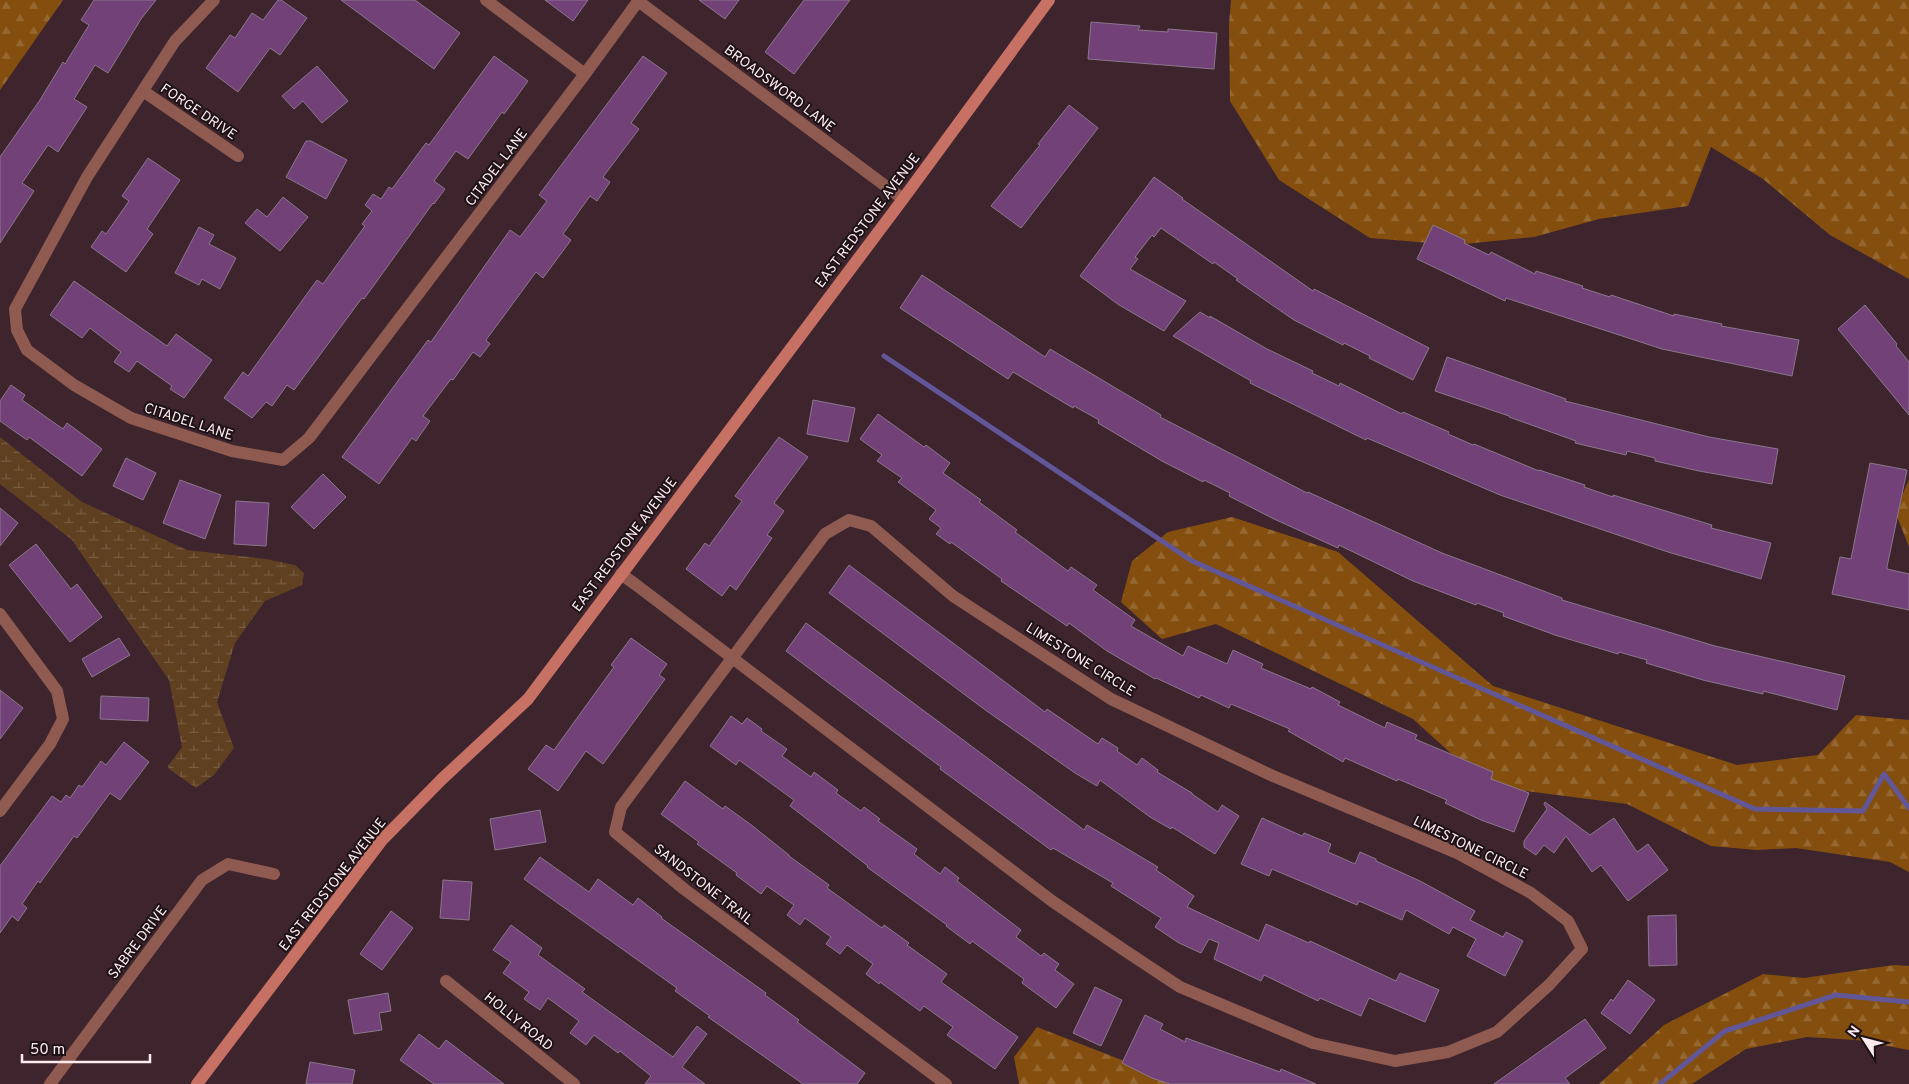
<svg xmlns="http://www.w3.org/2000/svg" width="1909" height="1084" viewBox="0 0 1909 1084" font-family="Overpass,sans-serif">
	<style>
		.forest { fill: url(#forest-firs) }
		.wetland { fill: url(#wetland-marsh) }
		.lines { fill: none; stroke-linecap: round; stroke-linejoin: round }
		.stream { stroke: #615798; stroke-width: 5 }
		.building { fill: #714177; stroke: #8b778d }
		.street { stroke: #8f5a50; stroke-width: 12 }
		.secondary { stroke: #c67163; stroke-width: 12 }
		.labels { text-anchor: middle; stroke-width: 4; stroke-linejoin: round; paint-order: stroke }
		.street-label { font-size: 14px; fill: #fdebf0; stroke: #1d1216 }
	</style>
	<defs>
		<pattern id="forest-firs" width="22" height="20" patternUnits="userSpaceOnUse" patternTransform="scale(1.25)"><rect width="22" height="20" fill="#844f0e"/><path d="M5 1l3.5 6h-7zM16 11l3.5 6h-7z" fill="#966831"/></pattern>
		<pattern id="wetland-marsh" width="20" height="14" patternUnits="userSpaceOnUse" patternTransform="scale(1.25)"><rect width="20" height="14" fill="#5f4021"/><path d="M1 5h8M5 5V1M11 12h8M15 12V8" fill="none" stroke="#775c42"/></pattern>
	</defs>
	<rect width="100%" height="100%" fill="#3e242d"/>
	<path class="forest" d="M 0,0 L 63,0 L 0,90 Z
		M 1231,0 L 1909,0 L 1909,279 L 1830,235 L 1763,179 L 1711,147 L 1688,206 L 1599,219 L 1534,237 L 1454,245 L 1370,238 L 1279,180 L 1230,101 L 1229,24 Z
		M 1909,480 L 1909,547 L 1895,511 Z
		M 1232,517 L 1338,552 L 1493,686 L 1737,765 L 1818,755 L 1856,715 L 1909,720 L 1909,872 L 1890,862 L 1796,848 L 1757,850 L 1711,846 L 1627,804 L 1487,786 L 1413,719 L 1216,624 L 1162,639 L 1121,602 L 1132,561 L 1168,532 Z
		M 1894,965 L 1909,966 L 1909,1050 L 1856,1040 L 1807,1037 L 1746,1049 L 1692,1084 L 1599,1084 L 1664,1025 L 1763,974 L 1804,978 Z
		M 1037,1027 L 1173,1080 L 1191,1084 L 1019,1084 L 1014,1057 Z"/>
	<path class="wetland" d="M 0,437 L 82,502 L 187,550 L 266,559 L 295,565 L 304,573 L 302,585 L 265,601 L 235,643 L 217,702 L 234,748 L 214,775 L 196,788 L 169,769 L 168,766 L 182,747 L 169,680 L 72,540 L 0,484 Z"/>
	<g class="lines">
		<path class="stream" d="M 884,356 L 1192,561 L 1755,809 L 1863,811 L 1884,774 L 1909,808
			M 1660,1084 L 1725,1031 L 1836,995 L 1909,1002"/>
	</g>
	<path class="building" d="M 94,0 L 156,0 L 141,19 L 108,73 L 95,65 L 74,99 L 87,107 L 58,152 L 48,145 L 22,183 L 34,191 L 0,243 L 0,157 L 40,100 L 63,62 L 65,64 L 89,25 L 81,20 Z
		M 278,0 L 281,0 L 307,18 L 280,55 L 270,48 L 238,92 L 206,68 L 230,35 L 235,38 L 252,13 L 263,20 Z
		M 341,0 L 415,0 L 460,33 L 434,69 Z
		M 545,0 L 588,0 L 573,21 Z
		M 699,0 L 739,0 L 725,19 Z
		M 804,0 L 850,0 L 794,74 L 765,52 Z
		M 1091,22 L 1140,26 L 1138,30 L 1168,32 L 1168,29 L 1217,33 L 1214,69 L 1088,59 Z
		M 494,56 L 528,81 L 504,114 L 502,112 L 468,159 L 456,151 L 434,181 L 445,189 L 434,204 L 433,203 L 364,299 L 362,298 L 294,390 L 287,385 L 272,406 L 266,402 L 252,418 L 224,398 L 243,372 L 248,376 L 317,280 L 323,284 L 365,226 L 362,224 L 372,211 L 365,205 L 373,194 L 381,199 L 389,187 L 392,189 L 426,143 L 429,145 Z
		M 643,56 L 667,73 L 631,123 L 639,129 L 603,177 L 610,182 L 597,201 L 590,196 L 563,234 L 571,240 L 543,278 L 536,272 L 486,340 L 490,344 L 480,357 L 473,352 L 453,380 L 451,379 L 423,416 L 430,421 L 416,441 L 412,438 L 379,484 L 342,457 L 428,340 L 431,342 L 510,230 L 520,237 L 547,201 L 539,195 Z
		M 317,66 L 348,101 L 322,123 L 303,101 L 294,109 L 282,96 Z
		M 1069,105 L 1098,128 L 1021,228 L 991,206 L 1040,145 L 1038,144 Z
		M 306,141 L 311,141 L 347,160 L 326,199 L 286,177 Z
		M 148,158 L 180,180 L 147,229 L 153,234 L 126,272 L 91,247 L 102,231 L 106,234 L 129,201 L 122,196 Z
		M 1154,177 L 1183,198 L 1182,199 L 1313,291 L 1314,289 L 1429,348 L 1413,380 L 1369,358 L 1370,356 L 1344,343 L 1343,345 L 1294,320 L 1236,280 L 1238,279 L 1214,262 L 1213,264 L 1161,228 L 1154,237 L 1152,235 L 1135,257 L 1138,259 L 1130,269 L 1186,301 L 1164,331 L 1119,305 L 1080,276 Z
		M 283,197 L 308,217 L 280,251 L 245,223 L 257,209 L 267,217 Z
		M 1433,225 L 1465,240 L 1464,243 L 1489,255 L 1491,252 L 1535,274 L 1536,271 L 1583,286 L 1582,288 L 1610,297 L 1611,295 L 1674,316 L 1674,314 L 1722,324 L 1721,326 L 1799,340 L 1792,376 L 1662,349 L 1506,298 L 1505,301 L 1417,259 Z
		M 199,227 L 214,235 L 209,244 L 236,258 L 220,289 L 202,279 L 199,285 L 175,273 Z
		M 922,275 L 1045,357 L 1050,349 L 1161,415 L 1160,417 L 1307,493 L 1308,492 L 1442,553 L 1562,598 L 1562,600 L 1715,646 L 1845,676 L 1837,710 L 1763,691 L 1763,694 L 1703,680 L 1646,663 L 1647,660 L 1619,652 L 1618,654 L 1555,635 L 1503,616 L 1504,613 L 1477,603 L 1476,605 L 1413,581 L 1339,545 L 1338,548 L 1274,519 L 1229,496 L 1230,493 L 1204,480 L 1203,482 L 1162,461 L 1098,423 L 1099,420 L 1074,406 L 1073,408 L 1013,372 L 1008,379 L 900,308 Z
		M 74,281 L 167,346 L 176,334 L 212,360 L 184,398 L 170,389 L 172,386 L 137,361 L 129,372 L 114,362 L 121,352 L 90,328 L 82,338 L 50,315 Z
		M 1865,305 L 1897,344 L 1896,346 L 1909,362 L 1909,415 L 1838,329 Z
		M 1200,312 L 1210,318 L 1210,316 L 1267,349 L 1313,371 L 1312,373 L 1339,386 L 1340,383 L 1402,414 L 1403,412 L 1449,432 L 1448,434 L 1473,445 L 1474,444 L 1539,471 L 1539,470 L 1585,485 L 1584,487 L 1613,497 L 1613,495 L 1712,525 L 1711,528 L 1771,543 L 1761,579 L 1668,552 L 1500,495 L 1367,438 L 1366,440 L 1250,383 L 1251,381 L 1173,336 Z
		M 1447,357 L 1566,399 L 1565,401 L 1709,437 L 1778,449 L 1772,484 L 1699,471 L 1655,461 L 1655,458 L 1627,451 L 1626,455 L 1575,443 L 1576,441 L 1509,417 L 1509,416 L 1435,391 Z
		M 11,385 L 25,395 L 22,400 L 63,429 L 67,423 L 102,449 L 82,476 L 29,437 L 27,440 L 0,421 L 0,401 Z
		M 813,400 L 855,408 L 848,442 L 807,434 Z
		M 878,414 L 924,447 L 926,445 L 950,463 L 943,473 L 981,500 L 979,502 L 1017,530 L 1015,532 L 1068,571 L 1071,567 L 1097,585 L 1093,590 L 1135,620 L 1131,626 L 1183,656 L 1188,646 L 1227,664 L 1233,650 L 1263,664 L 1261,668 L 1311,689 L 1312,687 L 1340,702 L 1338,705 L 1385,728 L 1387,722 L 1417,735 L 1415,739 L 1493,772 L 1491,779 L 1529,793 L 1514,832 L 1481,820 L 1445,803 L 1447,800 L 1398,779 L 1397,781 L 1345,758 L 1343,762 L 1288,731 L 1290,729 L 1231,704 L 1229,708 L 1201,695 L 1199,698 L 1156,678 L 1155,679 L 1107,651 L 1069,623 L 1067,626 L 1001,581 L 1002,579 L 951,542 L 950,544 L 936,534 L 941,528 L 929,519 L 936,510 L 898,482 L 902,478 L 877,461 L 882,455 L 860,439 Z
		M 779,437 L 808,457 L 774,503 L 784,511 L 767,535 L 772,538 L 736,590 L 730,585 L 722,596 L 686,569 L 705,543 L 709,546 L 742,501 L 735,496 Z
		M 126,458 L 156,473 L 143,500 L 113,486 Z
		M 1870,463 L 1907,470 L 1887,567 L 1887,569 L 1909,574 L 1909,610 L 1832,594 L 1840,557 L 1851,559 Z
		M 323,474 L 346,497 L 314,529 L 291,507 Z
		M 180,480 L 221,495 L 205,539 L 163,523 Z
		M 236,501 L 269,503 L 266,546 L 234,544 Z
		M 0,508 L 18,523 L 0,546 Z
		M 36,544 L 71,589 L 77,584 L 102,617 L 70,642 L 9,565 Z
		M 849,565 L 1045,712 L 1047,709 L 1098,744 L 1102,738 L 1118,748 L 1117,751 L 1137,765 L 1142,758 L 1158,770 L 1157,772 L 1192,793 L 1192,794 L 1218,812 L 1222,805 L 1239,816 L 1215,854 L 1172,827 L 1171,829 L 1150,817 L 1100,780 L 1097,786 L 1075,773 L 984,709 L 829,593 Z
		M 806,623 L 1084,830 L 1087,825 L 1158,867 L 1156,870 L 1194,896 L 1187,907 L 1259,941 L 1266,924 L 1309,943 L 1310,941 L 1396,981 L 1400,973 L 1439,990 L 1425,1022 L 1369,998 L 1361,1016 L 1320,998 L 1318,1001 L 1264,975 L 1261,981 L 1214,959 L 1219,943 L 1209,939 L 1201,953 L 1179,943 L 1155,927 L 1161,918 L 1111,886 L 1113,883 L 1053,848 L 1051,850 L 940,769 L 941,767 L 786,651 Z
		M 119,638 L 130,655 L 92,677 L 82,659 Z
		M 631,638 L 667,664 L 659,675 L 665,679 L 603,764 L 586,751 L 558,791 L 528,769 L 546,745 L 554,750 L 614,667 L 611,665 Z
		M 0,690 L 23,708 L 0,739 Z
		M 101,696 L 149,698 L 148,721 L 100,719 Z
		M 731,716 L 742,724 L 747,718 L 762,729 L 761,731 L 787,749 L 782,756 L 811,777 L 814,772 L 838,790 L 836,793 L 861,811 L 864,807 L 880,819 L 878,821 L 917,849 L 914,854 L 940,874 L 945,867 L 959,878 L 957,881 L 1021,930 L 1016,937 L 1041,956 L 1044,953 L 1059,964 L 1055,970 L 1074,984 L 1056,1008 L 1022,983 L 1024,979 L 972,941 L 970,944 L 946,926 L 947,925 L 867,867 L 868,866 L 790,806 L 794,800 L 739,760 L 736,765 L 710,746 Z
		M 124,742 L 149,762 L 120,800 L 110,793 L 77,838 L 74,836 L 40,883 L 38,881 L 22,904 L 27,908 L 18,921 L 12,916 L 0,933 L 0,866 L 52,796 L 61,802 L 66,795 L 70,798 L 79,785 L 82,787 L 101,761 L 106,765 Z
		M 685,781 L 723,809 L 725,806 L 750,824 L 789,855 L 789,856 L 829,885 L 827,888 L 882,928 L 884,925 L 909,943 L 907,945 L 947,974 L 941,982 L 1018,1037 L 995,1069 L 947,1035 L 953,1027 L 924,1006 L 920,1011 L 880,982 L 879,984 L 866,974 L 873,964 L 847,945 L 840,954 L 826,944 L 831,937 L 805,918 L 800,925 L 787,915 L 794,905 L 767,886 L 761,894 L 736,875 L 737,873 L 697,844 L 699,842 L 661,814 Z
		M 1545,802 L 1590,835 L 1614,818 L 1637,852 L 1648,844 L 1668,870 L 1628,901 L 1601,865 L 1592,872 L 1566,836 L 1554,853 L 1544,845 L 1536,855 L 1524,847 L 1524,841 L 1547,809 L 1544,804 Z
		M 540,810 L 546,842 L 495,850 L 490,819 Z
		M 1262,818 L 1302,836 L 1304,833 L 1331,844 L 1328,852 L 1355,864 L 1360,852 L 1376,859 L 1376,861 L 1420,881 L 1475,911 L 1470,920 L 1503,937 L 1506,932 L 1523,941 L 1505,976 L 1467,956 L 1476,939 L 1453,927 L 1449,934 L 1406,910 L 1402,920 L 1359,901 L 1357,905 L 1272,869 L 1269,876 L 1241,864 Z
		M 540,857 L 589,892 L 598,879 L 633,905 L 638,898 L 662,917 L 661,918 L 766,993 L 765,995 L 799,1020 L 797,1022 L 865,1073 L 857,1084 L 803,1084 L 708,1017 L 710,1016 L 675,991 L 677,988 L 524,879 Z
		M 443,880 L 472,882 L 469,920 L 440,918 Z
		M 391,911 L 413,928 L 382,970 L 360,954 Z
		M 1676,915 L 1677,965 L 1649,966 L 1648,916 Z
		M 511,925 L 542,948 L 538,955 L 585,989 L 582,992 L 673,1057 L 697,1026 L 707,1034 L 682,1067 L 705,1084 L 645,1084 L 651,1076 L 620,1051 L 618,1053 L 594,1035 L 586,1045 L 570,1033 L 579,1021 L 548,998 L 540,1010 L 524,999 L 529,992 L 503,973 L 511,962 L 493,950 Z
		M 1628,980 L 1655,1000 L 1630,1034 L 1601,1013 L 1611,999 L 1613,1001 Z
		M 1095,987 L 1122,1000 L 1101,1046 L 1073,1033 Z
		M 388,993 L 391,1011 L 379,1013 L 382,1030 L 354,1034 L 348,1000 Z
		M 1145,1015 L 1163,1024 L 1160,1029 L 1185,1042 L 1186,1038 L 1280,1072 L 1281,1069 L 1316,1084 L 1170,1084 L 1152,1078 L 1122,1063 Z
		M 1585,1019 L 1606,1048 L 1565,1078 L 1570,1084 L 1494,1084 Z
		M 419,1034 L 439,1049 L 446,1040 L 504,1084 L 434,1084 L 400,1060 Z
		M 310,1062 L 355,1070 L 352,1084 L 306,1084 Z"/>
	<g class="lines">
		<path class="street" d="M 214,0 L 175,41 L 87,177 L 15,309 L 17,330 L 27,350 L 74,385 L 131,418 L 232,451 L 283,460 L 309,438 L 585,74 L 639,0
			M 486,0 L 585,74
			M 638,1 L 903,199
			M 143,91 L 238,156
			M 621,574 L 635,584 L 1052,901 L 1124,950 L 1180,987 L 1313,1043 L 1395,1061 L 1448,1052 L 1497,1032 L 1549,985 L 1582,949 L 1568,921 L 1531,893 L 1457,853 L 1273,776 L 1111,699 L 953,596 L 871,526 L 849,520 L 825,534 L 621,807 L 615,832 L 684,889 L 946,1084
			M 0,614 L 57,691 L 63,719 L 50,744 L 0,811
			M 446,981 L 574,1084
			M 50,1084 L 202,880 L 228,864 L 274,874"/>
		<path class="secondary" d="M 197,1084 L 382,840 L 442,779 L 528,699 L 903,199 L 1049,0"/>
	</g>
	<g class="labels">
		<g class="street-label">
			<text transform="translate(780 88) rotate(37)" y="5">BROADSWORD LANE</text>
			<text transform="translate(199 111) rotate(34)" y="5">FORGE DRIVE</text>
			<text transform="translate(496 167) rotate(-53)" y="5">CITADEL LANE</text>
			<text transform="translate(867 220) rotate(-53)" y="5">EAST REDSTONE AVENUE</text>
			<text transform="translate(189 421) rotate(18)" y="5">CITADEL LANE</text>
			<text transform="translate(624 544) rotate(-53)" y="5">EAST REDSTONE AVENUE</text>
			<text transform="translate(1081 659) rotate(32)" y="5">LIMESTONE CIRCLE</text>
			<text transform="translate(1471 847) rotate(26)" y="5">LIMESTONE CIRCLE</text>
			<text transform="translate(332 884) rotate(-52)" y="5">EAST REDSTONE AVENUE</text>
			<text transform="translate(704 884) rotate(38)" y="5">SANDSTONE TRAIL</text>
			<text transform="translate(137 942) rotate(-53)" y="5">SABRE DRIVE</text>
			<text transform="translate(519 1021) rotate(39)" y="5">HOLLY ROAD</text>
		</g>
	</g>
	<g transform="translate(1864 1039) rotate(306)" stroke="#1d1216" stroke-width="4" paint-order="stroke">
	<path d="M0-4L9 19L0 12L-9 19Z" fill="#fdebf0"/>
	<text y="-8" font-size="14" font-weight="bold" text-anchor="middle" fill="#fdebf0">N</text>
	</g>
	<path d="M22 1054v8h128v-8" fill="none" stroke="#fdebf0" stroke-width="2.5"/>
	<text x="30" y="1054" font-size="15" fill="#fdebf0" stroke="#1d1216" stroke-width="4" paint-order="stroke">50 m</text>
</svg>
